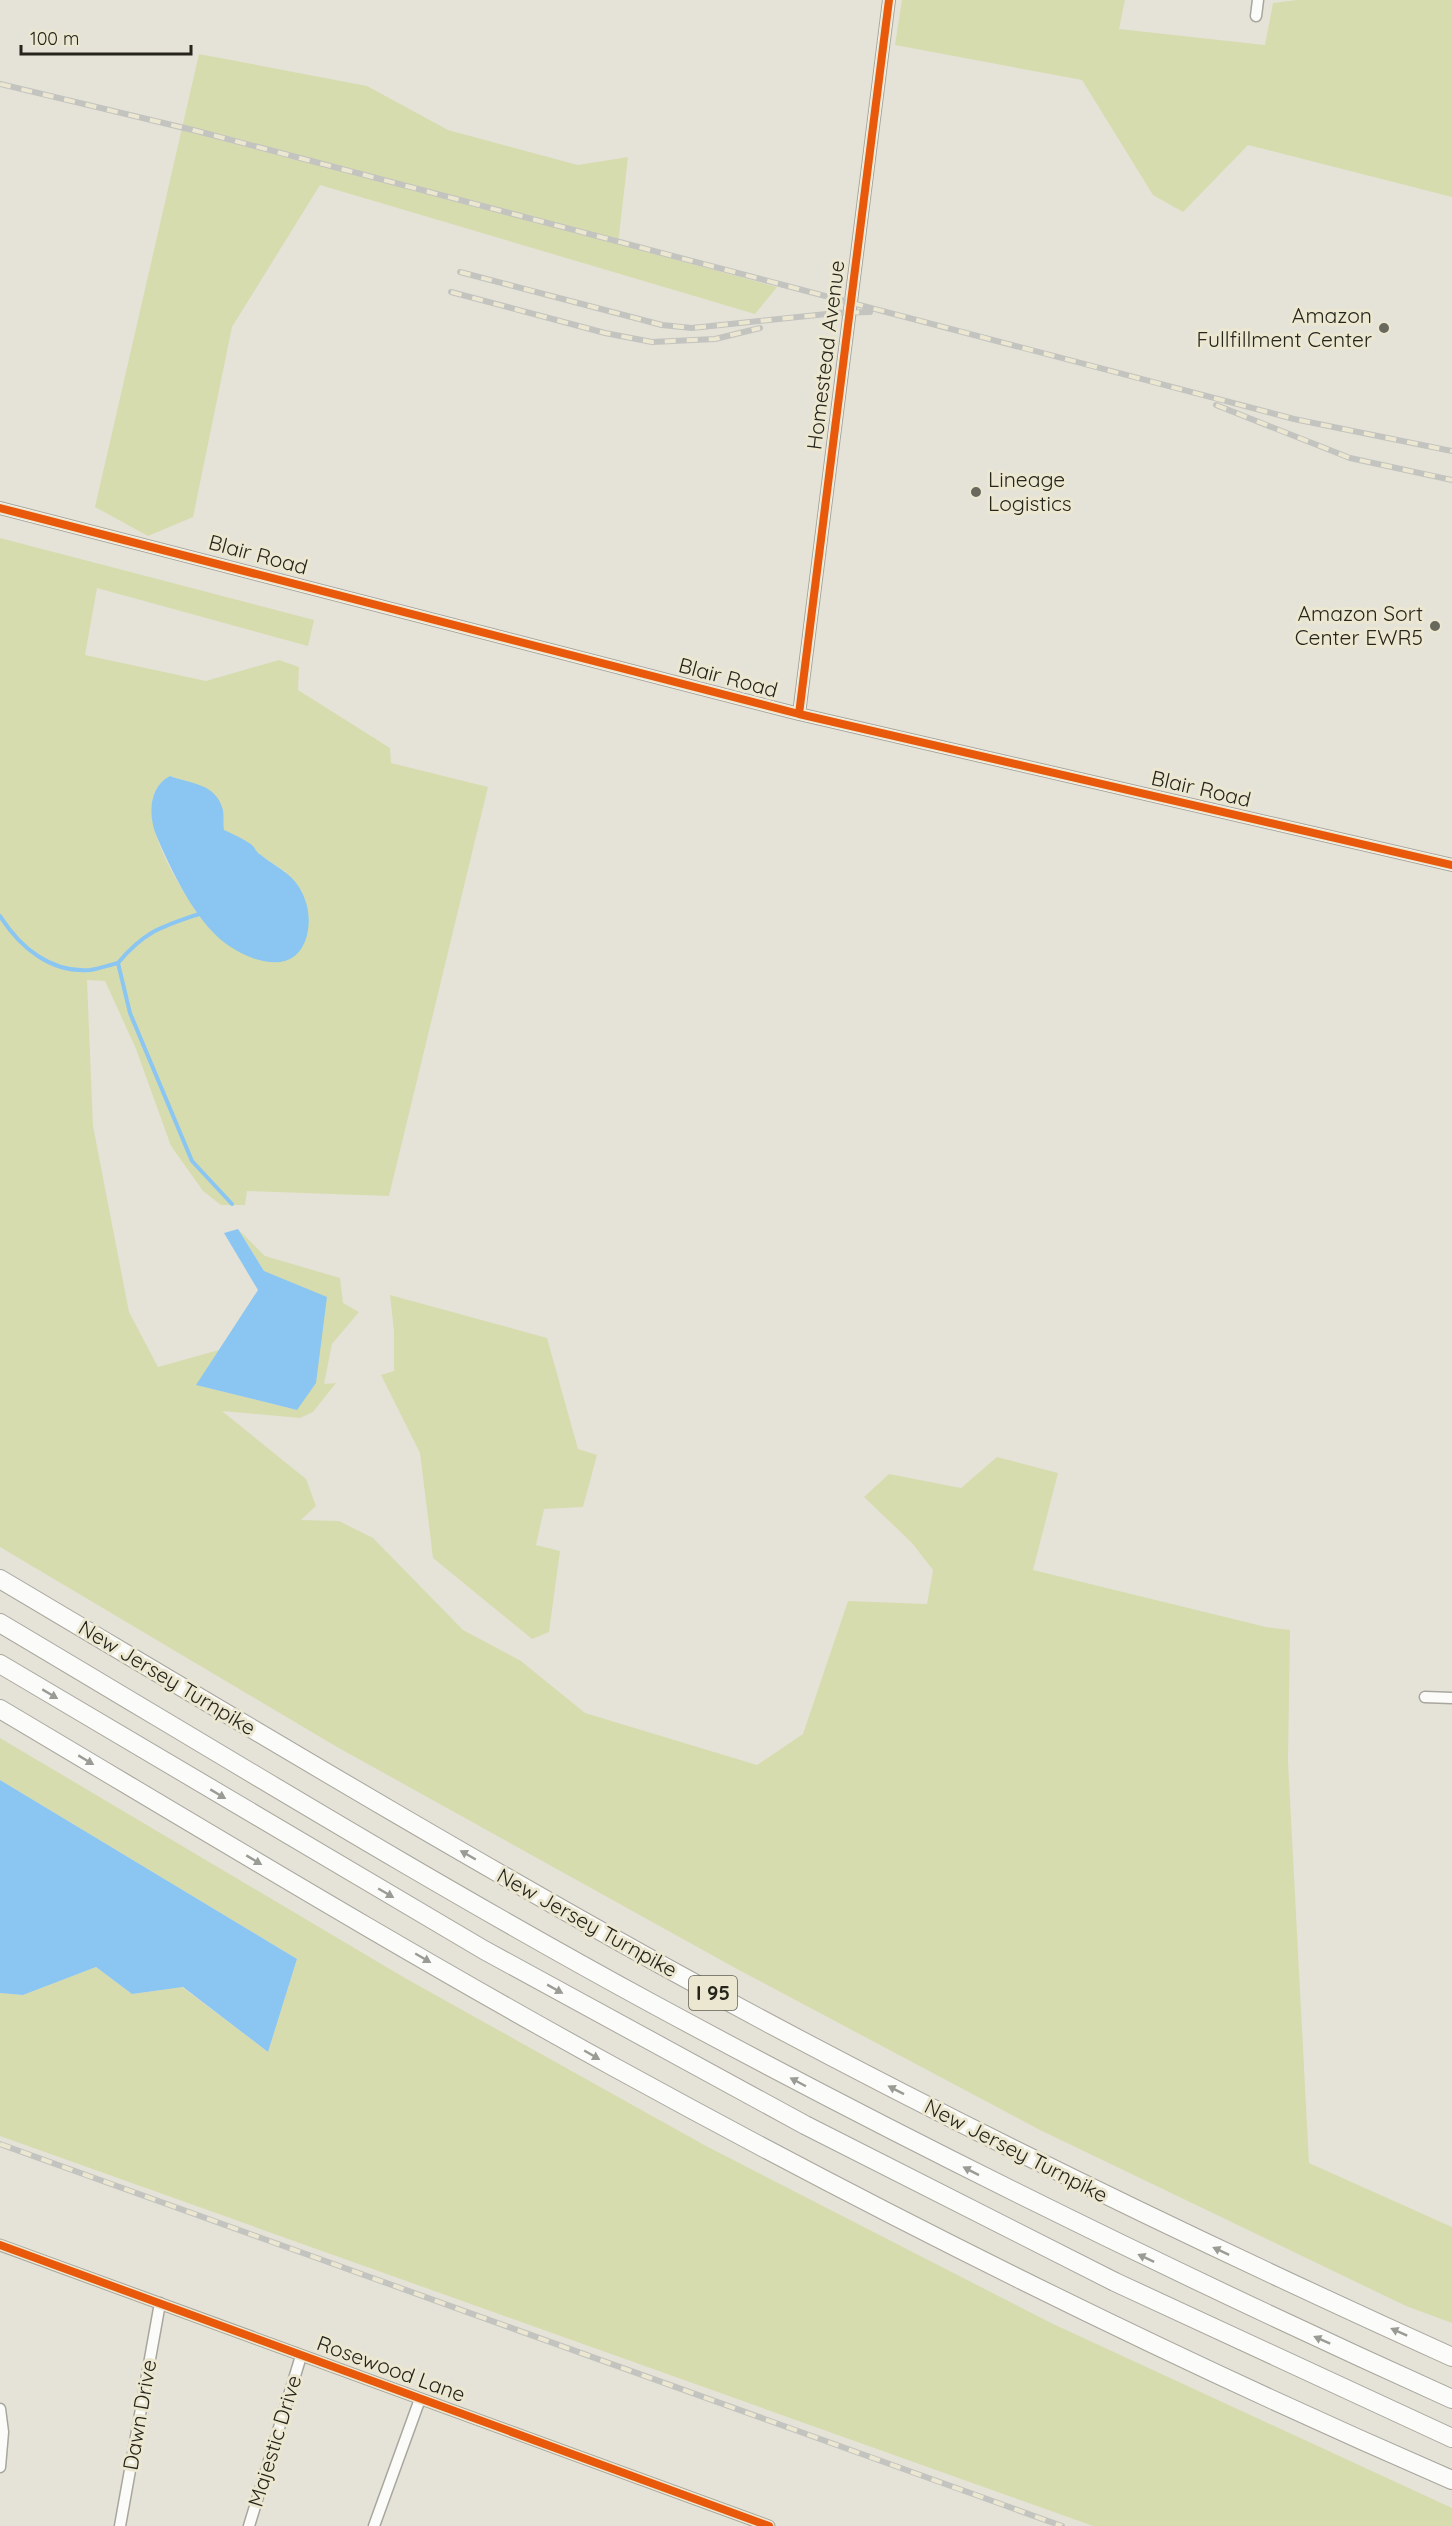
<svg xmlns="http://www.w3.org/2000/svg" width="1452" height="2526" viewBox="0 0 1452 2526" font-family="Quicksand,sans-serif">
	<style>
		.green { fill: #d7dcaf; fill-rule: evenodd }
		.water { fill: #8ac6f1 }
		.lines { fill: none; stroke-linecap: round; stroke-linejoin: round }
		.stream { stroke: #8ac6f1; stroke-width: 4 }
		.minor-casing { stroke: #a8a69d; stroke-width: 13 }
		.tertiary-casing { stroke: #a8a69d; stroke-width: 14 }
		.motorway-casing { stroke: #a8a69d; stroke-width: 20 }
		.minor { stroke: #fbfbf9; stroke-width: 10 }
		.tertiary { stroke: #fbfbf9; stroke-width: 12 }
		.motorway { stroke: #fbfbf9; stroke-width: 18 }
		.rail-casing { stroke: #c3c3bf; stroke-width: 6 }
		.rail { stroke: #ebe7d1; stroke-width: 4; stroke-dasharray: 11; stroke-linecap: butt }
		.cycleway-casing { stroke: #ebe7d1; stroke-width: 11 }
		.cycleway { stroke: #e8590c; stroke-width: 8 }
		.oneway { fill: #9b9b96 }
		.poi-dot { fill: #69685d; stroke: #ebe7d1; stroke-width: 2 }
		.labels { text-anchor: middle; stroke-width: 6; stroke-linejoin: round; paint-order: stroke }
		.shield { fill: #ebe7d1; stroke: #615f52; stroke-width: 1.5 }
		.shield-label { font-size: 20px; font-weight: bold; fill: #26251c }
		.poi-label { font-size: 21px; fill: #26251c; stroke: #ebe7d1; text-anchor: end }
		.street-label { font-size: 21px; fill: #26251c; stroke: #ebe7d1 }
	</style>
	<rect width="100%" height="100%" fill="#e5e3d7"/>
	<path class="green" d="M 902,0 L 1125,0 L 1119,29 L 1265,45 L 1273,3 L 1297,0 L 1452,0 L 1452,197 L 1248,145 L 1183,212 L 1153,195 L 1082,80 L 895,45 Z
		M 199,54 L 367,86 L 448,130 L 578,165 L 628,157 L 618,244 L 777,287 L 755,314 L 320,185 L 232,327 L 193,517 L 148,536 L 95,507 Z
		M 0,538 L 314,620 L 308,646 L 97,588 L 85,655 L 206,681 L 279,660 L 299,667 L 298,690 L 390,748 L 391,763 L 488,787 L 389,1196 L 247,1191 L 245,1205 L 221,1205 L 203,1191 L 171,1146 L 136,1049 L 105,981 L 87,980 L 93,1126 L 129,1312 L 158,1367 L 219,1350 L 197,1385 L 297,1410 L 264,1271 L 238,1229 L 265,1256 L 340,1278 L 343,1303 L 359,1312 L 332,1344 L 324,1384 L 336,1383 L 313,1412 L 300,1418 L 222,1411 L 306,1479 L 316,1506 L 301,1520 L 339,1521 L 373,1538 L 463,1630 L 521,1661 L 585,1713 L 757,1765 L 803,1734 L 848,1601 L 927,1604 L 933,1570 L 912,1543 L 864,1497 L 889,1474 L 961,1488 L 997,1457 L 1058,1473 L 1033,1570 L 1266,1627 L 1290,1630 L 1288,1761 L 1309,2163 L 1452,2227 L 1452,2323 L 1406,2306 L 1040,2130 L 737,1969 L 337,1747 L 0,1547 ZM 170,776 L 181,780 L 222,810 L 224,830 L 252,846 L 260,855 L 286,872 L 199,914 C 179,887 123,801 170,776 Z
		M 390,1295 L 547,1338 L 578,1449 L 597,1455 L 583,1507 L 544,1509 L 536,1545 L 560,1551 L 549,1632 L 532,1639 L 433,1558 L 420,1453 L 381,1375 L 394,1371 L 394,1331 Z
		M 0,1738 L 405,1978 L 706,2146 L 1051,2323 L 1452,2508 L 1452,2526 L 1093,2526 L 0,2136 L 0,1993 L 23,1995 L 96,1967 L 132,1994 L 182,1987 L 268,2052 L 297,1959 L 0,1780 Z"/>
	<path class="water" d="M 170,776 C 191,784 216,783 223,810 C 224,817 223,823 224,830 C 233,834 244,839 252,845 C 255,848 257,853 261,855 C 274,866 290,872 299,887 C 308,902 311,918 307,935 C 296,978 251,962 225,943 C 195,920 172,872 157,837 C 148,817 148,787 170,776 Z
		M 238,1229 L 264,1271 L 327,1297 L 316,1383 L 297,1410 L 196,1385 L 258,1290 L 224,1233 Z
		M 0,1780 L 297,1959 L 268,2052 L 183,1987 L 132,1994 L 96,1967 L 23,1995 L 0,1993 Z"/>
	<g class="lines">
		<path class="stream" d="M 199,914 C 161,927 145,931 118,963 L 130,1013 L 192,1161 L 232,1204
			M 0,916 C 20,947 50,973 90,970 C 99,969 109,965 118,963"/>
		<g class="minor-casing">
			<path id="minor" d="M 1256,16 L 1258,0
				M 1425,1697 L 1452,1698
				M 0,2245 L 769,2526
				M 0,2409 L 3,2432 L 0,2467
				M 120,2526 L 160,2303
				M 249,2526 L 301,2356
				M 374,2526 L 420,2399"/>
		</g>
		<g class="tertiary-casing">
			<path id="tertiary" d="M 0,508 L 799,714 L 1452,865
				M 799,714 L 889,0"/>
		</g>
		<g class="motorway-casing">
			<path id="motorway" d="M 0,1579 C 221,1710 441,1843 665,1967 C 922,2109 1185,2236 1452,2357
				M 0,1623 C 216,1751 430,1883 651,2003 C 913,2145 1180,2276 1452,2399
				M 0,1664 L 484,1950 L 805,2125 L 1115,2282 L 1452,2438
				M 0,1709 C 204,1830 406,1953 614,2067 C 887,2217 1166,2356 1452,2480"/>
		</g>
		<use href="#minor" class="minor"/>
		<use href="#tertiary" class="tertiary"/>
		<use href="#motorway" class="motorway"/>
		<g class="rail-casing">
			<path id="rail" d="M 0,84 L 197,131 L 1294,419 L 1452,451
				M 460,272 L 662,325 L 692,328 L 836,313 L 870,312
				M 451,292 L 605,333 L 652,342 L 715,339 L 760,328
				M 1216,405 L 1350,458 L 1452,480
				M 0,2144 L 1062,2526"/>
		</g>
		<use href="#rail" class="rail"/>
		<g class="cycleway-casing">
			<path id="cycleway" d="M 0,508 L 799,714 L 1452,865
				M 799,714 L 889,0
				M 0,2245 L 769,2526"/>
		</g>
		<use href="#cycleway" class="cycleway"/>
	</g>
	<defs><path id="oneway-solid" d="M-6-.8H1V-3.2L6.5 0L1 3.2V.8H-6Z" transform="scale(1.5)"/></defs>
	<g class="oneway">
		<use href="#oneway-solid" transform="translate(50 1694) rotate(31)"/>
		<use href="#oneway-solid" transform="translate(86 1760) rotate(31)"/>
		<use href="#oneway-solid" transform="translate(218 1794) rotate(31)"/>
		<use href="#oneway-solid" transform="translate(468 1855) rotate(-150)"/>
		<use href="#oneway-solid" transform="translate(254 1860) rotate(31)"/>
		<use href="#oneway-solid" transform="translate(386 1893) rotate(30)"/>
		<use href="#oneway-solid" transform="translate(423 1958) rotate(30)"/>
		<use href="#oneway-solid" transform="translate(555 1989) rotate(29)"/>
		<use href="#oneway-solid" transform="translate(592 2055) rotate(30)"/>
		<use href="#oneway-solid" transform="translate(798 2082) rotate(-152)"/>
		<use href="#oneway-solid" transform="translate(896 2090) rotate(-153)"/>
		<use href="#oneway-solid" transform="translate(971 2171) rotate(-153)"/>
		<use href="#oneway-solid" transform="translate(1221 2251) rotate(-155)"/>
		<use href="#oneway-solid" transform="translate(1146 2258) rotate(-155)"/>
		<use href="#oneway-solid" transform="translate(1399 2332) rotate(-156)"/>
		<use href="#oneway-solid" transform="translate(1322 2340) rotate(-156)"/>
	</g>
	<g class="poi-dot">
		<circle cx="1384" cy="328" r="6"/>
		<circle cx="976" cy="492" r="6"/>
		<circle cx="1435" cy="626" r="6"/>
	</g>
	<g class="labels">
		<rect class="shield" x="689" y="1976" width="48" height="34" rx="4.5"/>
		<g class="shield-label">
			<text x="713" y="2000">I 95</text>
		</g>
		<g class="poi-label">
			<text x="1372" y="323">Amazon<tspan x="1372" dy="24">Fullfillment Center</tspan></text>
			<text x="988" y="487" text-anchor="start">Lineage<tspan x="988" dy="24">Logistics</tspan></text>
			<text x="1423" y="621">Amazon Sort<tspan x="1423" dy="24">Center EWR5</tspan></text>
		</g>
		<g class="street-label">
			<text transform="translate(826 355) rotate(-83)" y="7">Homestead Avenue</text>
			<text transform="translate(258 555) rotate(15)" y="7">Blair Road</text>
			<text transform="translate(728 678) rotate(15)" y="7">Blair Road</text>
			<text transform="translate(1201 789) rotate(13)" y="7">Blair Road</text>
			<text transform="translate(167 1678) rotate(31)" y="7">New Jersey Turnpike</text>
			<text transform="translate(587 1923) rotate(29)" y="7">New Jersey Turnpike</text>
			<text transform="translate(1016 2151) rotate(27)" y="7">New Jersey Turnpike</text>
			<text transform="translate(391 2369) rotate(20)" y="7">Rosewood Lane</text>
			<text transform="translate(140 2415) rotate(-80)" y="7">Dawn Drive</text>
			<text transform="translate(275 2441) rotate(-73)" y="7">Majestic Drive</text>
		</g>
	</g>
	<path d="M21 45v9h170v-9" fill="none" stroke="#26251c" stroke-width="3"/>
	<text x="30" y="45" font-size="18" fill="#26251c" stroke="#ebe7d1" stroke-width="4.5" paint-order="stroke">100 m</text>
</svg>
